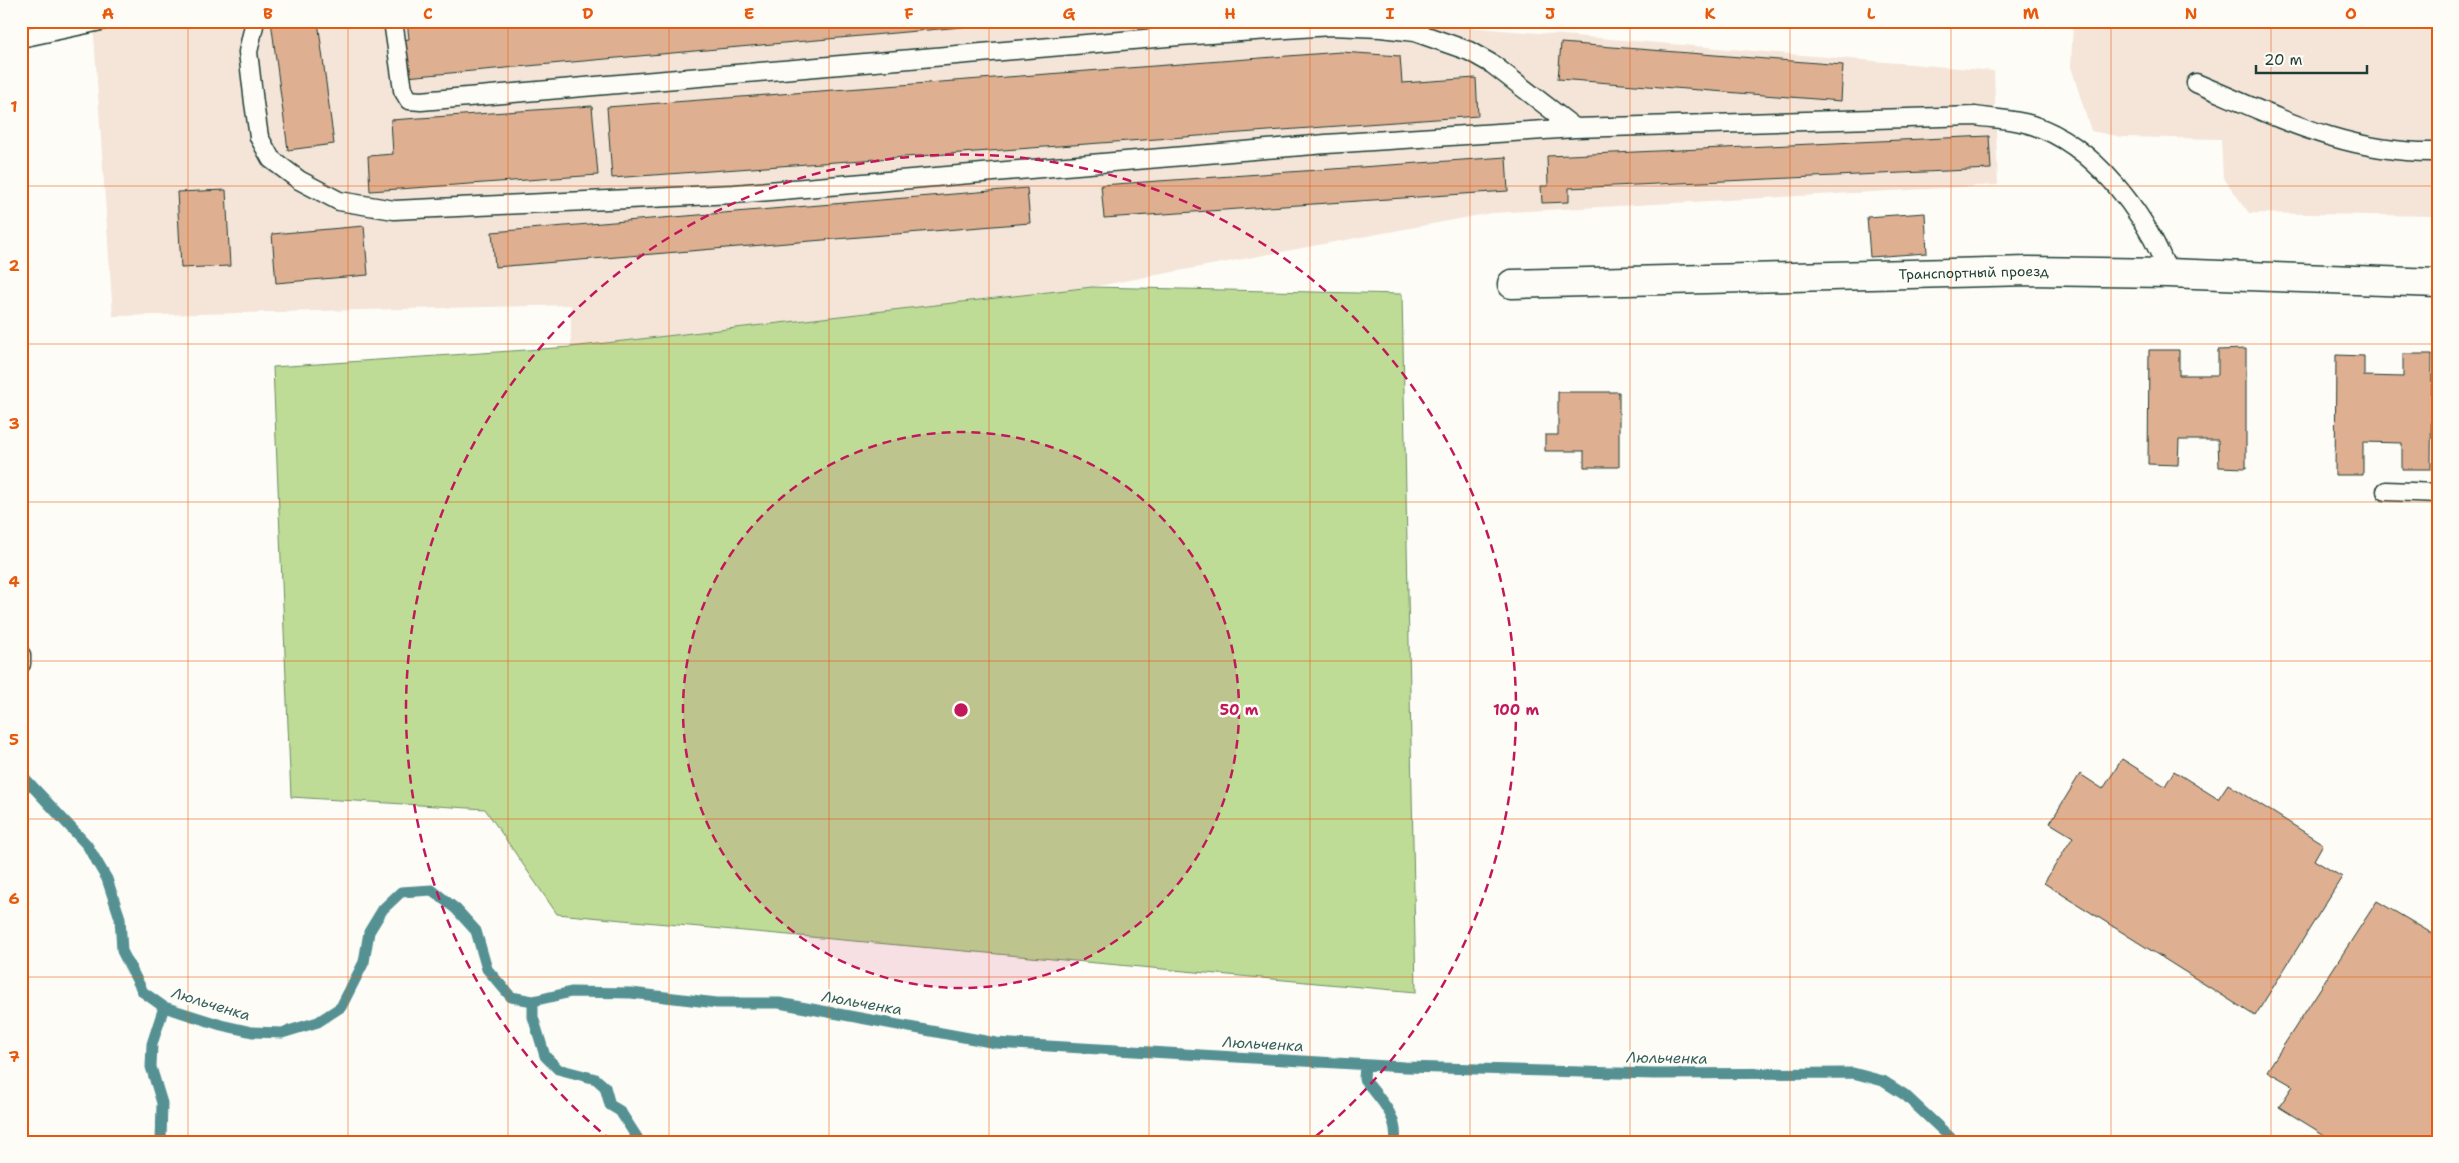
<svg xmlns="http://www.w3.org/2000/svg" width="2459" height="1163" viewBox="0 0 2459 1163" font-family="'Shantell Sans',sans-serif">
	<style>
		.built { fill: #f4e5d8 }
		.green { fill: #bedc95; stroke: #6e8c64 }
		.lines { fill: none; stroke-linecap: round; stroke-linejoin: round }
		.stream { stroke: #559193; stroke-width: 11 }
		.building { fill: #dfaf91; stroke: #1f3d34 }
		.service-casing { stroke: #1f3d34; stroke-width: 21 }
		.minor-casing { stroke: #1f3d34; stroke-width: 31 }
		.service { stroke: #fdfcf7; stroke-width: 18 }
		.minor { stroke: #fdfcf7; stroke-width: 28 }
		.grid { fill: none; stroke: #e8590c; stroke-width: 1; stroke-opacity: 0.55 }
		.ring { fill: none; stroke: #c2185b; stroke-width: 2.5; stroke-dasharray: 9 6 }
		.labels { text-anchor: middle; stroke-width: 5; stroke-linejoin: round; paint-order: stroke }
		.street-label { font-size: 14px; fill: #1f3d34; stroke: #fdfcf7 }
		.water-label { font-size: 15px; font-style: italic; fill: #36605c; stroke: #fdfcf7 }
		.centre { fill: #c2185b; stroke: #fdfcf7; stroke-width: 2.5 }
		.ring-label { font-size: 15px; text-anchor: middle; font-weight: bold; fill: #c2185b; stroke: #fdfcf7; stroke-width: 5; stroke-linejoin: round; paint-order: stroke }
		.neatline { fill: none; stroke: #e8590c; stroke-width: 2 }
		.grid-label { font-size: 16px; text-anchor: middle; font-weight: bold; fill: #e8590c }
	</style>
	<rect width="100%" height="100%" fill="#fdfcf7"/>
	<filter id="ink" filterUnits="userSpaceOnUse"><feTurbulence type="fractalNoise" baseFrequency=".02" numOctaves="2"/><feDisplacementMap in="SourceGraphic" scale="10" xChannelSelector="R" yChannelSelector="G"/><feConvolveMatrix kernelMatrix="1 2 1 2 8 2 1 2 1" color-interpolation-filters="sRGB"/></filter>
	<g filter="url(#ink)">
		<path class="built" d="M 93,21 L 1394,21 L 1994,71 L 1998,185 L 1491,213 L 1092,287 L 571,347 L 571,305 L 113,316 Z
			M 2073,21 L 2438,21 L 2438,216 L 2249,213 L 2223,177 L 2221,139 L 2122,137 L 2091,131 L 2071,67 Z"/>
		<path class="green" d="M 1092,287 L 1402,294 L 1416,992 L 557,914 L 485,809 L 291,797 L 273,367 L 571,347 Z"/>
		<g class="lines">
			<path class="stream" d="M 21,774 L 87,845 L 107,879 L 120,918 L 122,951 L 143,992 L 164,1007 L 221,1025 L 252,1032 L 282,1033 L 318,1022 L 341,1007 L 364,962 L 369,932 L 383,909 L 401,892 L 432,890 L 456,909 L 476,931 L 487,969 L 511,997 L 533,1001 L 571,992 L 631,993 L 717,1003 L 779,1003 L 996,1043 L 1405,1067 L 1654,1074 L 1853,1073 L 1883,1081 L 1905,1095 L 1955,1142
				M 533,1001 L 533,1017 L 545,1056 L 558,1069 L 596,1079 L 605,1087 L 610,1105 L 620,1111 L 640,1142
				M 1365,1065 L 1364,1079 C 1379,1098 1399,1116 1395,1142
				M 161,1142 L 162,1103 L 151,1067 L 152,1044 L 164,1007"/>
		</g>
		<path class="building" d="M 271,21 L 318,21 L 334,144 L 288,150 Z
			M 407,21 L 1028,21 L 406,77 L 403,40 L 409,39 Z
			M 1561,43 L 1843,65 L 1841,101 L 1558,79 Z
			M 1341,52 L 1400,56 L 1402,83 L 1476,78 L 1478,116 L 612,178 L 607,107 Z
			M 592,106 L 598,175 L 370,191 L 368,156 L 393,154 L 391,120 Z
			M 1989,136 L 1991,169 L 1569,188 L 1569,202 L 1542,203 L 1541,186 L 1548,186 L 1547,156 Z
			M 1506,157 L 1508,191 L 1104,218 L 1101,185 Z
			M 1027,188 L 1030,223 L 495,267 L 492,232 Z
			M 226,190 L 230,266 L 181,268 L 177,192 Z
			M 1925,213 L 1927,253 L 1870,257 L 1867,217 Z
			M 364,226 L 368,275 L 276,283 L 272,234 Z
			M 2246,349 L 2246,468 L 2219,467 L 2218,440 L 2179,440 L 2178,465 L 2148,464 L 2149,350 L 2179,350 L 2179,375 L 2218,375 L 2218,350 Z
			M 2403,354 L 2432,354 L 2431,469 L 2402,469 L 2402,443 L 2363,442 L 2363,475 L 2335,475 L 2336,355 L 2364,356 L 2364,376 L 2403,377 Z
			M 1558,392 L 1619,392 L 1619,467 L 1584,467 L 1584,451 L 1545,451 L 1545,435 L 1558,435 Z
			M 2122,759 L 2165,786 L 2174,771 L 2218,799 L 2228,784 L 2323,844 L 2314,860 L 2342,877 L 2255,1016 L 2044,883 L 2073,837 L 2050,823 L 2080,774 L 2103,789 Z
			M 2377,901 L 2438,937 L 2438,1142 L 2336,1142 L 2279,1107 L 2293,1086 L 2267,1071 Z"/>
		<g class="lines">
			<g class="service-casing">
				<path id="service" d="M 255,21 L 248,52 L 254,103 L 259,137 L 271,159 L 299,180 L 339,201 L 394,210 L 734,194 L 1326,144 L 1575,128 L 1975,116 C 1993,119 2014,119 2032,125 C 2093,144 2147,215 2168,273
					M 393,21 L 403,90 L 409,100 L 421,101 L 1179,36 L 1331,26 L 1381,28 L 1415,32 L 1469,51 L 1492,64 L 1575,128
					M 1156,21 L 1179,36
					M 21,38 L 101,21
					M 2196,83 C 2277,117 2347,154 2438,152
					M 2386,491 L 2438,493
					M 21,655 L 21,664"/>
			</g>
			<g class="minor-casing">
				<g id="minor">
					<path id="s1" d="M 1512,284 L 2029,271 L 2168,273 L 2438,283"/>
				</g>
			</g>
			<use href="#service" class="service"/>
			<use href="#minor" class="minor"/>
		</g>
	</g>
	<path class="grid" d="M 188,21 L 188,1142M 348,21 L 348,1142M 508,21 L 508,1142M 669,21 L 669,1142M 829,21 L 829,1142M 989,21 L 989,1142M 1149,21 L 1149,1142M 1310,21 L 1310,1142M 1470,21 L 1470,1142M 1630,21 L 1630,1142M 1790,21 L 1790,1142M 1951,21 L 1951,1142M 2111,21 L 2111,1142M 2271,21 L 2271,1142M 21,186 L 2438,186M 21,344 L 2438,344M 21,502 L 2438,502M 21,661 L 2438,661M 21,819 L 2438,819M 21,977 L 2438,977"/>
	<circle cx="961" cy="710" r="278" fill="#c2185b" fill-opacity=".12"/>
	<g class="ring">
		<circle cx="961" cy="710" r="278"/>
		<path d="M612 1141A555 555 0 1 1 1310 1141"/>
	</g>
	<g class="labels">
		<g class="street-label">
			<text dy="5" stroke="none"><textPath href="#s1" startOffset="462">Транспортный проезд</textPath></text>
		</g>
		<g class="water-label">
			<text transform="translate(862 1003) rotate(10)" y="5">Люльченка</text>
			<text transform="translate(211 1004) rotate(17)" y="5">Люльченка</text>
			<text transform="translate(1263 1044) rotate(3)" y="5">Люльченка</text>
			<text transform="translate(1667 1058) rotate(1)" y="5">Люльченка</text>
		</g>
	</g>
	<circle cx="961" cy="710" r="8" class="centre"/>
	<g class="ring-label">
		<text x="1239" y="715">50 m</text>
		<text x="1516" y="715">100 m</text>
	</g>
	<rect width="2459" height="1163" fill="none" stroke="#fdfcf7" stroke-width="55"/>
	<path d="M2256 65v8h111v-8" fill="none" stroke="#1f3d34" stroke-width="2.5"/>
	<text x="2264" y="65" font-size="15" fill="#1f3d34" stroke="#fdfcf7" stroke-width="4" paint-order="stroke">20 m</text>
	<rect x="28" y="28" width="2404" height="1108" class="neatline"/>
	<g class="grid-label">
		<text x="108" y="19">A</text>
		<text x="268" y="19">B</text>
		<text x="428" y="19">C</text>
		<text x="588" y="19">D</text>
		<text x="749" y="19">E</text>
		<text x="909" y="19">F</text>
		<text x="1069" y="19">G</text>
		<text x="1230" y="19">H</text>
		<text x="1390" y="19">I</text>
		<text x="1550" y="19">J</text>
		<text x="1710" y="19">K</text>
		<text x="1871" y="19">L</text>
		<text x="2031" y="19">M</text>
		<text x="2191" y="19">N</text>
		<text x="2351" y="19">O</text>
		<text x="14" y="112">1</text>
		<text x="14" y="271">2</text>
		<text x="14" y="429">3</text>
		<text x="14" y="587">4</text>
		<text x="14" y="745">5</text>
		<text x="14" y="904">6</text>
		<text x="14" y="1062">7</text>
	</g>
</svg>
